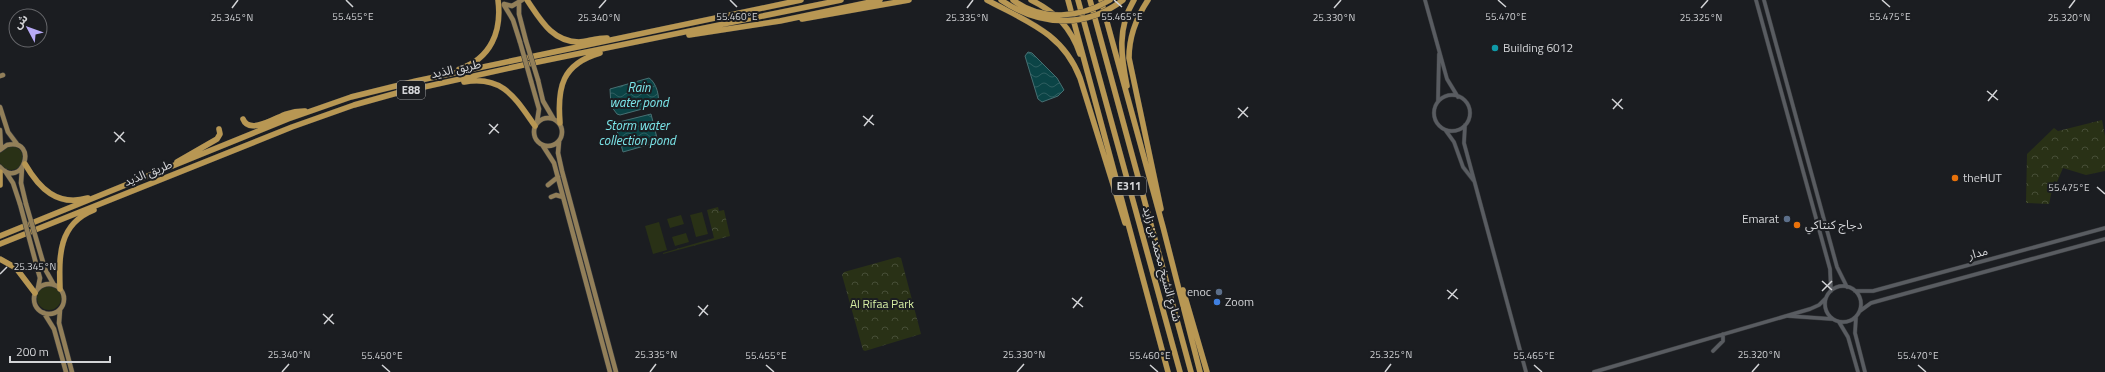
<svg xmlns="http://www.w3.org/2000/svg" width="2105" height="372" viewBox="0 0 2105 372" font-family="'Titillium Web','Noto Sans Arabic',sans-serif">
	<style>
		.grass { fill: #293116 }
		.park { fill: url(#park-crowns) }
		.water { fill: url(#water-waves); stroke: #476f72 }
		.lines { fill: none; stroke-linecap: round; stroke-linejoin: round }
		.minor-casing { stroke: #37393c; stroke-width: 4.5 }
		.major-casing { stroke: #37393c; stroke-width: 5.5 }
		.highway-casing { stroke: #37393c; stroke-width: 6 }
		.minor { stroke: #595c61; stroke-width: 3.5 }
		.major { stroke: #927f59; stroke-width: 4.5 }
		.highway { stroke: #b89753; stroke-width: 5.5 }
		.major-bridge-casing { stroke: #37393c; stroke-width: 5.5; stroke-linecap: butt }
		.highway-bridge-casing { stroke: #37393c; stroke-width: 6; stroke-linecap: butt }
		.major-bridge { stroke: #927f59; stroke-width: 4.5 }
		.highway-bridge { stroke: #b89753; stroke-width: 5.5 }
		.ticks { fill: none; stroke: #d3d4d7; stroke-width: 1.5 }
		.culture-dot { fill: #0f9aa8; stroke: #1b1d21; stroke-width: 1.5 }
		.food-dot { fill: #e8710a; stroke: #1b1d21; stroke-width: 1.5 }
		.service-dot { fill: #5c6f8a; stroke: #1b1d21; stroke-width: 1.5 }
		.shop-dot { fill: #3f7fe0; stroke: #1b1d21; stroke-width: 1.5 }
		.labels { text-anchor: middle; stroke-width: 4; stroke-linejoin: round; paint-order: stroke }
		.shield { fill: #1b1d21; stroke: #9c9da0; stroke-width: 1 }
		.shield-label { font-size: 11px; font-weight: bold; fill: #d3d4d7 }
		.poi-label { font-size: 12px; fill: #d3d4d7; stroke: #1b1d21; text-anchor: start }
		.street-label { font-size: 12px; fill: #d3d4d7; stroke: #1b1d21 }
		.park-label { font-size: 12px; fill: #d4eca2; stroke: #1b1d21 }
		.water-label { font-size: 13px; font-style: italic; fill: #7ce7eb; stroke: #1b1d21 }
		.ticks-label { font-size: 10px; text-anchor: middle; fill: #d3d4d7; stroke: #1b1d21; stroke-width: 4; stroke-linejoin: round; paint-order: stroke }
	</style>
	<defs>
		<pattern id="park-crowns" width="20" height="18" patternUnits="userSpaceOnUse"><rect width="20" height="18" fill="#293116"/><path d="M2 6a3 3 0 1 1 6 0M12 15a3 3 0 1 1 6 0" fill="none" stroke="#474e37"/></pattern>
		<pattern id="water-waves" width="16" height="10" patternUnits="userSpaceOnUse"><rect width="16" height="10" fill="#0b4446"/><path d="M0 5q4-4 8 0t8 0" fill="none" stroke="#2e5e60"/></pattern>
	</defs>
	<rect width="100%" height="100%" fill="#1b1d21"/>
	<path class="grass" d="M-1 158a12 12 0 1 1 24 0a12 12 0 1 1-24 0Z
		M 702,212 L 708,234 L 696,237 L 690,215 Z
		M 681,215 L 684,224 L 670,228 L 667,219 Z
		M 659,222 L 667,250 L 653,254 L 645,226 Z
		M 686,233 L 689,242 L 675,246 L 672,237 Z
		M37 298a12 12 0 1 1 24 0a12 12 0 1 1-24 0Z"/>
	<path class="park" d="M 2102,120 L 2105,136 L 2105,171 L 2086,175 L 2063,168 L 2057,182 L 2054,181 L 2049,204 L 2026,203 L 2027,154 L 2054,128 L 2058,131 Z
		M 718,207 L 719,211 L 724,210 L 730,236 L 663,254 L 663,253 L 714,238 L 707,210 Z
		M 898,257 L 901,258 L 921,334 L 865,351 L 863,350 L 842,275 L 844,272 Z"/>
	<path class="water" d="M 1028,52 L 1032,53 L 1057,78 L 1064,90 L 1058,96 L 1042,102 L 1038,99 L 1025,56 Z
		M 649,78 C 656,82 661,98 657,105 L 620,115 L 617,114 L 611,106 L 610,89 Z
		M 651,114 L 658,142 L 623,152 L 615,123 Z"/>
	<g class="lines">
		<g class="minor-casing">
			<path id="minor" d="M 1425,0 L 1447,79 L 1458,97
				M 1756,0 L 1830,269 L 1831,291
				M 1764,0 L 1837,267 L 1847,287
				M1434 113a18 18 0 1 1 36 0a18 18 0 1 1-36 0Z
				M 1438,101 L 1439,54
				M 1465,125 L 1464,143 L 1526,372
				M 1446,131 L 1454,142 L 1463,167 L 1474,181
				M1825 304a18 18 0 1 1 36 0a18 18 0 1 1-36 0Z
				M 1855,291 L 1873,291 L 2105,228
				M 1860,311 L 1871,303 L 1889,298 L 2105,239
				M 1789,316 L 1832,319
				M 1856,317 L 1855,333 L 1865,372
				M 1839,322 L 1848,337 L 1858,372
				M 1713,351 L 1723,341 L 1723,334
				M 1594,372 L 1810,309 L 1819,305 L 1826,298"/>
		</g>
		<g class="major-casing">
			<path id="major" d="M 519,3 L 519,14 L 526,41
				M 504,4 L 512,6 L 522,0
				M 504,5 L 513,20 L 520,42
				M 0,76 L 3,75
				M 538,80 L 543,101 L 553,118
				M 531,81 L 539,109 L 537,122
				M 0,107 L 8,132 L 17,144
				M534 132a14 14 0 1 1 28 0a14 14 0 1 1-28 0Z
				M 0,130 L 1,149
				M 559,142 L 558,153 L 562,171 L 616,372
				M 543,146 L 554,163 L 610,372
				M 0,150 L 7,145 C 40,138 22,191 0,167
				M 22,168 L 21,183 L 26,204
				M 5,171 L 13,183 L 20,204
				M 548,185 L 558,177
				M 551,197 L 556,195 L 563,197
				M 45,269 L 54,285
				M34 299a15 15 0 1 1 30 0a15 15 0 1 1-30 0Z
				M 38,288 L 40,278 L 38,271
				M 60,310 L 59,323 L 72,372
				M 44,313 L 54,329 L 66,372"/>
		</g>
		<g class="highway-casing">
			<path id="highway" d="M 527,0 C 540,19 552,42 579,42 C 588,41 598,38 607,38
				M 987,0 C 1026,21 1063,33 1080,78 L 1125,223
				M 1031,0 C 1056,12 1071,28 1080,54
				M 1068,0 L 1168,372
				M 1078,0 L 1180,372
				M 1090,0 L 1191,372
				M 1101,0 L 1163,227 L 1200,372
				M 1148,0 C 1136,18 1129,36 1129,58 L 1161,209
				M 802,19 L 909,0
				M 689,35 L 780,21 L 880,0
				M 459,69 C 491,59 502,31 498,0
				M 464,82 C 503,75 515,98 535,126
				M 1127,86 C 1121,56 1117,28 1134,0
				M 243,119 C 249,135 275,118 286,114 C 292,112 298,111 305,111
				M 560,123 C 557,87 562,64 600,53
				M 177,162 L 217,139 L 220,134 L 219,129
				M 25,164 C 39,188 57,207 88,198
				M 0,172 L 0,185
				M 0,236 L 288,119 L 351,97 L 416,81 L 801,0
				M 0,244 L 292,127 L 354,105 L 397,93 L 528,64 L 841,0
				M 0,259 L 16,268 L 35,293
				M 60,289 C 59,256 58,224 94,210
				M 1183,290 L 1207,372"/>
		</g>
		<use href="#minor" class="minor"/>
		<use href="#major" class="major"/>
		<use href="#highway" class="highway"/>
		<g class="major-bridge-casing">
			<path id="major-bridge" d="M 526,41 L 538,80
				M 520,42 L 531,81
				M 20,204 L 38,271
				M 26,204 L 45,269"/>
		</g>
		<g class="highway-bridge-casing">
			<path id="highway-bridge" d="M 1001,0 C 1039,26 1085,29 1123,0
				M 1013,0 C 1042,22 1081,18 1110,0"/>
		</g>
		<use href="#major-bridge" class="major-bridge"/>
		<use href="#highway-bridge" class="highway-bridge"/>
	</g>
	<path class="ticks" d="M 346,0 L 353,7M 730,0 L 737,7M 1114,0 L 1122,7M 1498,0 L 1506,7M 1882,0 L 1890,7M 232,8 L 238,0M 599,8 L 606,0M 967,8 L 973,0M 1334,8 L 1341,0M 1701,8 L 1708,0M 2069,8 L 2075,0M 1987,91 L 1998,100M 1612,99 L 1623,109M 1988,101 L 1997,90M 1238,108 L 1248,117M 1613,109 L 1622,99M 863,116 L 874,125M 1238,118 L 1248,107M 489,124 L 499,133M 864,126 L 873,115M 114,132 L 125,142M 489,134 L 498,124M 115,142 L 124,132M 2097,187 L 2105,194M 0,274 L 7,267M 1822,281 L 1832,290M 1447,290 L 1458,299M 1822,291 L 1832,281M 1072,298 L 1083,307M 1448,299 L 1457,289M 698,306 L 708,315M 1073,308 L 1082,297M 323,314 L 334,324M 699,316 L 708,305M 324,324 L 333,314M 382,365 L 390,372M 766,365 L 774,372M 1150,365 L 1158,372M 1534,365 L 1542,372M 1918,365 L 1926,372M 282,372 L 289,364M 650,372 L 656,364M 1017,372 L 1024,364M 1385,372 L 1391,364M 1752,372 L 1759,364"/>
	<circle class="culture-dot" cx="1495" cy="48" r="4"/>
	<g class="food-dot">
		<circle cx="1955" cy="178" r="4"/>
		<circle cx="1797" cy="225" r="4"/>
	</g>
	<g class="service-dot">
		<circle cx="1787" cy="219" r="4"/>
		<circle cx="1219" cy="292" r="4"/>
	</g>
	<circle class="shop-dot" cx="1217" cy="302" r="4"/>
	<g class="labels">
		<g class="shield">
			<rect x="397" y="81" width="28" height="18" rx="3"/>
			<rect x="1112" y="177" width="34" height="18" rx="3"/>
		</g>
		<g class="shield-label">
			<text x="411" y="94">E88</text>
			<text x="1129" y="190">E311</text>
		</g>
		<g class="poi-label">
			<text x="1503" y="52">Building 6012</text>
			<text x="1963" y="182">theHUT</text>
			<text x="1779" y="223" text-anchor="end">Emarat</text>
			<text x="1805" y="229">دجاج كنتاكي</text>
			<text x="1211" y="296" text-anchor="end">enoc</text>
			<text x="1225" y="306">Zoom</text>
		</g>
		<g class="street-label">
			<text transform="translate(456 69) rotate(-12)" y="4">طريق الذيد</text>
			<text transform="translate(148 173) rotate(-22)" y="4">طريق الذيد</text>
			<text transform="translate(1978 253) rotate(-15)" y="4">مدار</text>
			<text transform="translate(1162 264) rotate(75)" y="4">شارع الشيخ محمد بن زايد</text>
		</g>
		<g class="park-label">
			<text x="882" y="308">Al Rifaa Park</text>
		</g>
		<g class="water-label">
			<text x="639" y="92">Rain<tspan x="639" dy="15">water pond</tspan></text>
			<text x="637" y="130">Storm water<tspan x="637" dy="15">collection pond</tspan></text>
		</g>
	</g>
	<g class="ticks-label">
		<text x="737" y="20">55.460°E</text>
		<text x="1890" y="20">55.475°E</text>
		<text x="353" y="20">55.455°E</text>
		<text x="1122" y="20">55.465°E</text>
		<text x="1506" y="20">55.470°E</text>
		<text x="232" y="21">25.345°N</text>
		<text x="599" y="21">25.340°N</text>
		<text x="967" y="21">25.335°N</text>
		<text x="1334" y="21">25.330°N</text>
		<text x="1701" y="21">25.325°N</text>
		<text x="2069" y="21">25.320°N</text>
		<text x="2069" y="191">55.475°E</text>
		<text x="35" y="270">25.345°N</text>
		<text x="289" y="358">25.340°N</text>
		<text x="656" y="358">25.335°N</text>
		<text x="1024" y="358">25.330°N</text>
		<text x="1391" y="358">25.325°N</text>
		<text x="1759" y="358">25.320°N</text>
		<text x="382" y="359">55.450°E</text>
		<text x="766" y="359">55.455°E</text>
		<text x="1150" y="359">55.460°E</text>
		<text x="1534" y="359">55.465°E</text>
		<text x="1918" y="359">55.470°E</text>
	</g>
	<g transform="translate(28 28) rotate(311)"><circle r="19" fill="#1b1d21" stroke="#65666a"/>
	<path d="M0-3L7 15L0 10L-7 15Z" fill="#b8abf7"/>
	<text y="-6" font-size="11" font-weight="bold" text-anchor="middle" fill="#d3d4d7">ش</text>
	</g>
	<path d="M10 356v6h100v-6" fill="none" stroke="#d3d4d7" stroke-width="2"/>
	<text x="16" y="356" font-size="12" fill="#d3d4d7" stroke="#1b1d21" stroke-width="3" paint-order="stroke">200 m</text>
</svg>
